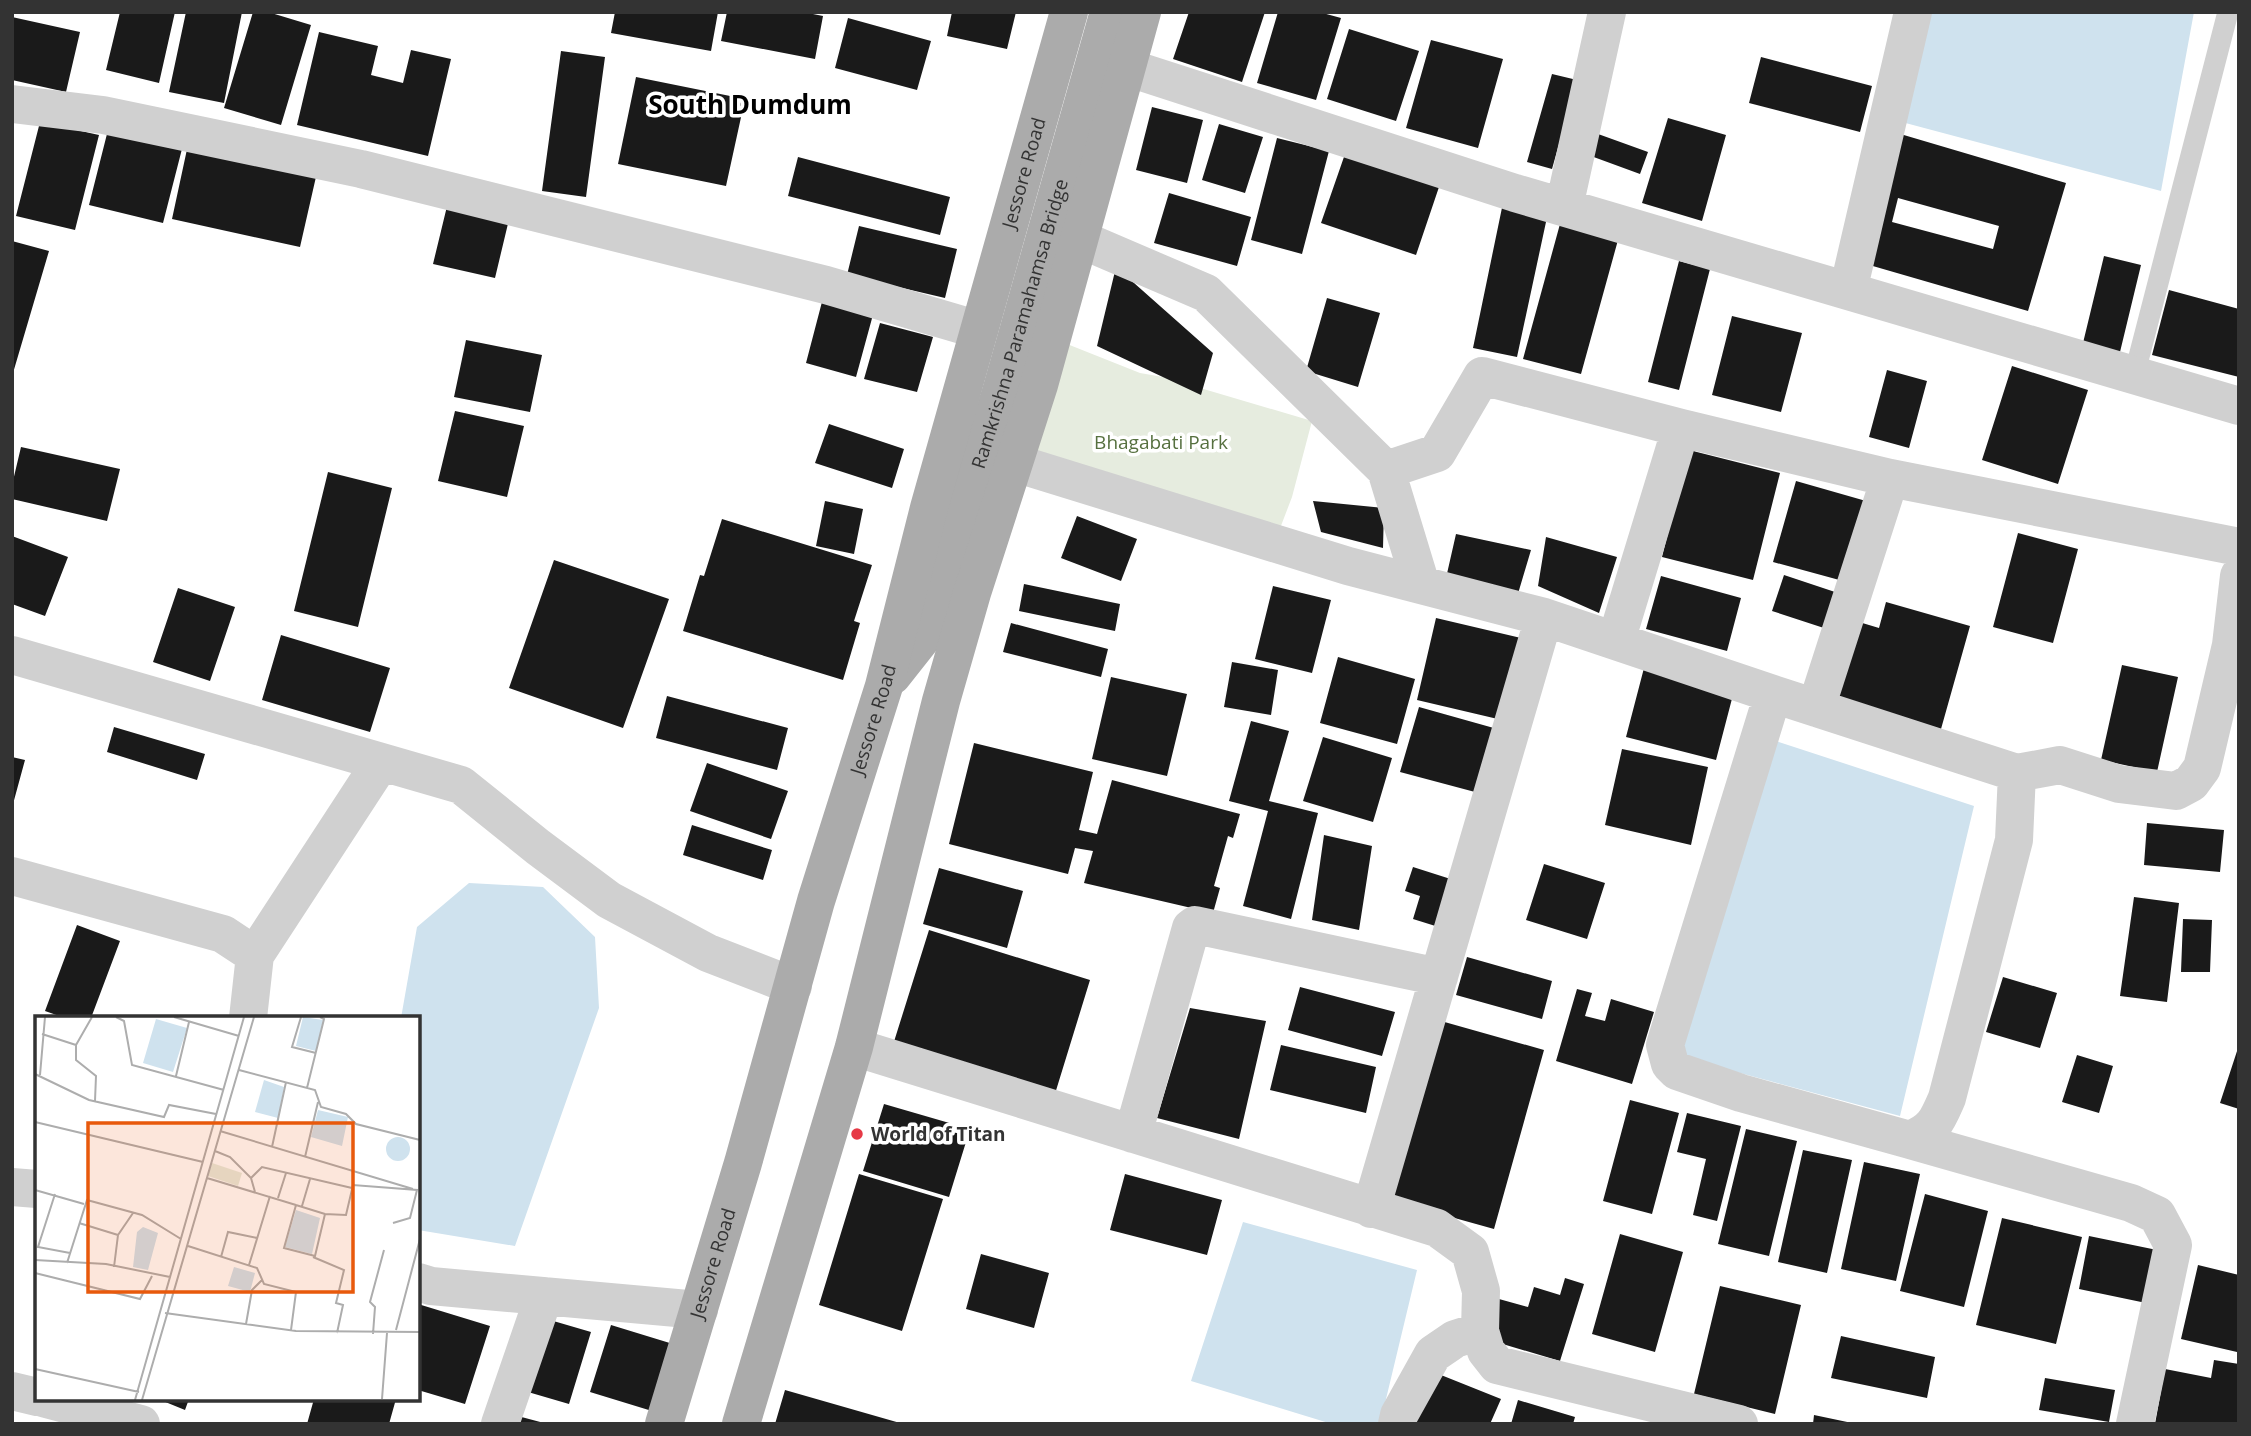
<svg xmlns="http://www.w3.org/2000/svg" width="2251" height="1436" viewBox="0 0 2251 1436" font-family="'Open Sans',sans-serif">
	<style>
		.green { fill: #e6ecdf }
		.water { fill: #cfe2ee }
		.building { fill: #1a1a1a; fill-rule: evenodd }
		.lines { fill: none; stroke-linecap: round; stroke-linejoin: round }
		.lane { stroke: #d0d0d0; stroke-width: 21 }
		.street { stroke: #d0d0d0; stroke-width: 38 }
		.primary { stroke: #ababab; stroke-width: 38 }
		.poi-dot { fill: #e63946; stroke: #fff; stroke-width: 2.5 }
		.labels { text-anchor: middle; stroke-width: 7; stroke-linejoin: round; paint-order: stroke }
		.street-label { font-size: 19px; fill: #333; stroke: #fff }
		.park-label { font-size: 19px; fill: #56703f; stroke: #fff }
		.poi-label { font-size: 19px; font-weight: bold; fill: #333; stroke: #fff; text-anchor: start }
		.district-label { font-size: 26px; font-weight: bold; fill: #000; stroke: #fff }
		.inset-road { fill: none; stroke: #adadad; stroke-width: 2 }
		.view { fill: #e8590c; fill-opacity: 0.15; stroke: #e8590c; stroke-width: 3.5 }
		.inset-edge { fill: none; stroke: #333; stroke-width: 3.5 }
	</style>
	<rect width="100%" height="100%" fill="#fff"/>
	<path class="green" d="M 1052,338 L 1140,373 L 1163,377 L 1312,421 L 1292,497 L 1279,531 L 1018,453 Z"/>
	<path class="water" d="M 1924,12 L 2194,12 L 2161,191 L 1898,121 Z
		M 1770,739 L 1974,806 L 1900,1116 L 1677,1056 Z
		M 469,883 L 543,887 L 595,937 L 599,1008 L 515,1246 L 418,1230 L 418,1018 L 401,1018 L 417,927 Z
		M 1243,1222 L 1417,1270 L 1380,1424 L 1332,1424 L 1191,1381 Z"/>
	<path class="building" d="M 120,12 L 175,12 L 159,83 L 106,70 Z
		M 186,12 L 242,12 L 224,103 L 169,92 Z
		M 253,12 L 268,12 L 311,25 L 281,125 L 224,108 Z
		M 615,12 L 718,12 L 711,51 L 611,33 Z
		M 727,12 L 803,12 L 823,16 L 815,59 L 721,41 Z
		M 952,12 L 1016,12 L 1007,49 L 947,36 Z
		M 1189,12 L 1265,12 L 1242,82 L 1173,59 Z
		M 1278,12 L 1319,12 L 1341,18 L 1316,100 L 1257,83 Z
		M 12,17 L 80,32 L 66,92 L 12,80 Z
		M 848,18 L 931,41 L 917,90 L 835,68 Z
		M 1349,29 L 1419,51 L 1396,121 L 1327,99 Z
		M 319,32 L 378,46 L 371,75 L 403,83 L 411,50 L 451,59 L 428,156 L 297,125 Z
		M 1431,40 L 1503,59 L 1478,148 L 1406,128 Z
		M 561,51 L 605,57 L 586,197 L 542,191 Z
		M 1761,57 L 1872,86 L 1860,132 L 1749,103 Z
		M 1552,74 L 1577,80 L 1552,169 L 1527,162 Z
		M 636,77 L 745,99 L 726,186 L 618,164 Z
		M 1152,107 L 1203,120 L 1187,183 L 1136,170 Z
		M 1668,118 L 1726,135 L 1702,221 L 1642,203 Z
		M 40,122 L 99,135 L 75,230 L 16,216 Z
		M 1219,124 L 1263,137 L 1245,193 L 1202,180 Z
		M 109,126 L 183,145 L 163,223 L 89,205 Z
		M 1587,130 L 1648,152 L 1640,174 L 1580,152 Z
		M 1897,133 L 2066,183 L 2028,311 L 1859,262 ZM 1898,198 L 1999,226 L 1993,249 L 1892,222 Z
		M 1277,138 L 1329,151 L 1302,254 L 1251,240 Z
		M 189,140 L 318,168 L 300,247 L 172,219 Z
		M 1345,154 L 1439,187 L 1416,255 L 1321,223 Z
		M 798,157 L 950,197 L 940,235 L 788,196 Z
		M 1169,193 L 1251,217 L 1237,266 L 1154,243 Z
		M 449,198 L 511,211 L 495,278 L 433,264 Z
		M 1504,198 L 1549,208 L 1517,357 L 1473,348 Z
		M 1560,224 L 1618,240 L 1581,374 L 1523,359 Z
		M 859,226 L 957,249 L 945,298 L 847,275 Z
		M 12,241 L 49,251 L 13,373 L 12,373 Z
		M 2104,256 L 2141,265 L 2120,352 L 2083,343 Z
		M 1679,261 L 1710,269 L 1679,390 L 1648,382 Z
		M 1116,267 L 1213,353 L 1201,395 L 1097,346 Z
		M 2169,290 L 2239,309 L 2239,377 L 2152,355 Z
		M 823,298 L 874,311 L 856,377 L 806,363 Z
		M 1327,298 L 1380,313 L 1358,387 L 1306,371 Z
		M 1732,316 L 1802,333 L 1781,412 L 1712,395 Z
		M 880,323 L 933,337 L 917,392 L 864,379 Z
		M 466,340 L 542,355 L 530,412 L 454,397 Z
		M 2012,366 L 2088,390 L 2058,484 L 1982,460 Z
		M 1887,370 L 1927,381 L 1909,448 L 1869,437 Z
		M 455,411 L 524,426 L 507,497 L 438,481 Z
		M 829,424 L 904,449 L 892,488 L 815,463 Z
		M 21,447 L 120,469 L 107,521 L 12,499 L 12,485 Z
		M 1689,450 L 1780,473 L 1753,580 L 1662,557 Z
		M 328,472 L 392,488 L 358,627 L 294,611 Z
		M 1796,481 L 1866,501 L 1843,581 L 1773,562 Z
		M 825,501 L 863,509 L 854,554 L 816,546 Z
		M 1313,501 L 1384,508 L 1383,548 L 1321,532 Z
		M 1077,516 L 1137,539 L 1121,581 L 1061,558 Z
		M 722,519 L 872,565 L 854,621 L 860,623 L 843,680 L 683,631 L 700,575 L 704,576 Z
		M 2018,533 L 2078,549 L 2053,643 L 1993,627 Z
		M 1456,534 L 1531,550 L 1517,597 L 1446,578 Z
		M 12,536 L 68,557 L 45,616 L 12,604 Z
		M 1546,537 L 1617,557 L 1599,613 L 1538,586 Z
		M 554,560 L 669,599 L 623,728 L 509,688 Z
		M 1784,575 L 1841,594 L 1830,630 L 1772,611 Z
		M 1661,576 L 1741,598 L 1727,651 L 1646,629 Z
		M 1024,584 L 1120,604 L 1115,631 L 1019,611 Z
		M 1273,586 L 1331,600 L 1312,673 L 1255,659 Z
		M 178,588 L 235,607 L 210,681 L 153,662 Z
		M 1886,602 L 1970,626 L 1941,729 L 1837,699 L 1859,622 L 1879,628 Z
		M 1436,618 L 1521,638 L 1502,720 L 1417,700 Z
		M 1011,623 L 1108,649 L 1101,677 L 1003,652 Z
		M 281,635 L 390,668 L 370,732 L 262,700 Z
		M 1338,657 L 1415,679 L 1397,744 L 1320,723 Z
		M 1232,662 L 1278,670 L 1271,715 L 1224,707 Z
		M 2122,665 L 2178,677 L 2157,772 L 2101,760 Z
		M 1644,668 L 1734,691 L 1716,760 L 1626,737 Z
		M 1111,677 L 1187,694 L 1167,776 L 1092,759 Z
		M 667,696 L 788,728 L 777,770 L 656,738 Z
		M 1419,707 L 1508,732 L 1490,796 L 1400,772 Z
		M 1251,721 L 1289,731 L 1269,801 L 1318,813 L 1291,919 L 1243,906 L 1268,811 L 1229,801 Z
		M 114,727 L 205,754 L 197,780 L 107,752 Z
		M 1323,737 L 1392,758 L 1373,822 L 1303,801 Z
		M 974,743 L 1093,772 L 1079,830 L 1097,834 L 1112,780 L 1240,814 L 1233,838 L 1228,836 L 1214,886 L 1220,888 L 1213,913 L 1084,883 L 1093,851 L 1075,848 L 1068,874 L 949,844 Z
		M 1622,749 L 1708,767 L 1691,845 L 1605,825 Z
		M 12,757 L 25,760 L 13,804 L 12,803 Z
		M 707,763 L 788,791 L 771,839 L 690,811 Z
		M 2147,823 L 2224,830 L 2220,872 L 2144,865 Z
		M 692,825 L 772,850 L 763,880 L 683,855 Z
		M 1324,835 L 1372,846 L 1359,930 L 1312,920 Z
		M 1544,864 L 1605,883 L 1587,939 L 1526,920 Z
		M 1413,867 L 1460,882 L 1445,929 L 1413,919 L 1420,896 L 1405,891 Z
		M 939,868 L 1023,891 L 1007,948 L 923,924 Z
		M 2134,897 L 2179,903 L 2167,1002 L 2120,996 Z
		M 2183,919 L 2212,920 L 2210,972 L 2181,972 Z
		M 77,925 L 120,941 L 91,1018 L 65,1018 L 45,1011 Z
		M 929,930 L 1090,980 L 1054,1097 L 892,1048 Z
		M 1467,957 L 1552,981 L 1542,1019 L 1456,995 Z
		M 2003,977 L 2057,993 L 2040,1048 L 1986,1032 Z
		M 1300,987 L 1395,1012 L 1382,1056 L 1288,1030 Z
		M 1577,989 L 1592,993 L 1585,1016 L 1605,1021 L 1611,999 L 1654,1012 L 1632,1084 L 1556,1061 Z
		M 1190,1008 L 1266,1021 L 1239,1139 L 1157,1118 Z
		M 1441,1021 L 1544,1050 L 1494,1229 L 1390,1200 Z
		M 1281,1045 L 1376,1067 L 1366,1113 L 1270,1090 Z
		M 2239,1045 L 2239,1109 L 2220,1103 Z
		M 2077,1055 L 2113,1066 L 2099,1113 L 2062,1102 Z
		M 1630,1100 L 1679,1113 L 1652,1214 L 1603,1201 Z
		M 884,1104 L 970,1129 L 949,1197 L 863,1171 Z
		M 1687,1113 L 1741,1126 L 1717,1221 L 1693,1215 L 1706,1159 L 1677,1152 Z
		M 1746,1129 L 1797,1141 L 1769,1256 L 1718,1244 Z
		M 1803,1150 L 1852,1160 L 1827,1273 L 1778,1262 Z
		M 1864,1162 L 1920,1174 L 1896,1281 L 1841,1269 Z
		M 859,1174 L 943,1199 L 902,1331 L 819,1305 Z
		M 1125,1174 L 1222,1200 L 1207,1255 L 1110,1230 Z
		M 1925,1194 L 1988,1211 L 1964,1307 L 1900,1291 Z
		M 2002,1218 L 2082,1237 L 2056,1344 L 1976,1325 Z
		M 1620,1234 L 1683,1252 L 1655,1352 L 1592,1334 Z
		M 2089,1236 L 2157,1250 L 2146,1303 L 2079,1289 Z
		M 981,1254 L 1049,1273 L 1034,1328 L 966,1309 Z
		M 2198,1265 L 2239,1275 L 2237,1352 L 2181,1339 Z
		M 1565,1278 L 1584,1284 L 1560,1361 L 1486,1339 L 1499,1299 L 1528,1307 L 1534,1287 L 1560,1295 Z
		M 1720,1286 L 1801,1305 L 1775,1414 L 1694,1394 Z
		M 418,1304 L 490,1326 L 465,1404 L 418,1390 Z
		M 550,1320 L 591,1332 L 569,1404 L 528,1392 Z
		M 611,1325 L 673,1344 L 652,1411 L 590,1392 Z
		M 1841,1336 L 1935,1357 L 1927,1398 L 1831,1378 Z
		M 2214,1360 L 2239,1364 L 2239,1424 L 2155,1424 L 2165,1369 L 2211,1378 Z
		M 1436,1373 L 1501,1399 L 1490,1424 L 1414,1424 Z
		M 2045,1378 L 2115,1390 L 2109,1422 L 2039,1410 Z
		M 785,1390 L 900,1423 L 900,1424 L 775,1424 Z
		M 158,1399 L 189,1399 L 185,1410 Z
		M 314,1399 L 396,1399 L 389,1424 L 307,1424 Z
		M 1518,1400 L 1575,1417 L 1573,1424 L 1511,1424 Z
		M 514,1415 L 544,1423 L 544,1424 L 511,1424 Z
		M 1814,1415 L 1852,1423 L 1852,1424 L 1813,1424 Z"/>
	<g class="lines">
		<path class="lane" d="M 2134,376 L 2228,12"/>
		<path class="street" d="M 1126,67 L 1515,193 L 2239,406
			M 12,104 L 103,115 L 361,169 L 826,285 L 979,330
			M 1564,207 L 1607,12
			M 1080,239 L 1206,293 L 1386,470 L 1421,585
			M 1848,291 L 1913,12
			M 1015,463 L 1348,566 L 1544,617 L 1773,694
			M 1386,470 L 1437,453 L 1482,376 L 1681,428 L 1890,478 L 2239,547
			M 1616,641 L 1681,428
			M 12,655 L 461,785 L 538,847 L 609,900 L 708,953 L 793,986
			M 1816,708 L 1890,478
			M 2017,773 L 2014,840 L 1947,1098 C 1937,1121 1934,1130 1910,1140 L 1741,1093 L 1677,1071 L 1670,1064 L 1665,1045 L 1773,694 L 2017,773 L 2060,765 L 2119,784 L 2176,791 L 2191,783 L 2202,768 L 2231,645 L 2239,576
			M 12,876 L 223,934 L 255,955 L 248,1018
			M 255,955 L 381,762
			M 854,1047 L 1437,1228 L 1470,1252 L 1481,1291 L 1480,1331 L 1486,1351 L 1497,1365 L 1739,1424
			M 1133,1134 L 1191,928 L 1195,925 L 1439,977
			M 1910,1140 L 2131,1203 L 2157,1215 L 2173,1245 L 2135,1424
			M 12,1187 L 37,1189
			M 1371,1209 L 1544,617
			M 418,1282 L 431,1286 L 699,1310
			M 12,1391 L 37,1397
			M 46,1399 L 141,1424
			M 500,1424 L 544,1296
			M 1397,1424 L 1399,1415 L 1433,1354 L 1455,1339 L 1480,1331"/>
		<g class="primary">
			<path id="s1" d="M 892,676 L 926,633 L 1001,392 L 1109,12"/>
			<path id="s2" d="M 664,1424 L 743,1163 L 816,901 L 884,686 L 929,508 L 1069,12"/>
			<path d="M 741,1424 L 854,1047 L 941,701 L 972,593 L 1039,385 L 1142,12"/>
		</g>
	</g>
	<circle class="poi-dot" cx="857" cy="1134" r="7"/>
	<g class="labels">
		<g class="street-label">
			<text dy="7" stroke="none"><textPath href="#s2" startOffset="1302">Jessore Road</textPath></text>
			<text dy="7" stroke="none"><textPath href="#s1" startOffset="378">Ramkrishna Paramahamsa Bridge</textPath></text>
			<text dy="7" stroke="none"><textPath href="#s2" startOffset="735">Jessore Road</textPath></text>
			<text dy="7" stroke="none"><textPath href="#s2" startOffset="168">Jessore Road</textPath></text>
		</g>
		<g class="park-label">
			<text x="1161" y="449">Bhagabati Park</text>
		</g>
		<g class="poi-label">
			<text x="871" y="1141">World of Titan</text>
		</g>
		<g class="district-label">
			<text x="750" y="114">South Dumdum</text>
		</g>
	</g>
	<g transform="translate(35 1016)">
		<rect width="385" height="385" fill="#fff"/>
		<path d="M 177,147 L 207,157 L 203,170 L 173,160 Z" fill="#e6ecdf"/>
		<path d="M 268,1 L 288,4 L 281,35 L 261,30 ZM 121,3 L 152,12 L 138,56 L 108,47 ZM 229,64 L 249,71 L 243,102 L 220,96 ZM 283,94 L 313,101 L 307,130 L 276,121 ZM351 133a12 12 0 1 1 24 0a12 12 0 1 1-24 0ZM 261,194 L 285,202 L 277,238 L 250,231 ZM 108,211 L 123,217 L 113,254 L 98,251 L 102,216 ZM 199,251 L 220,257 L 215,276 L 193,270 Z" fill="#cfe2ee"/>
		<path class="inset-road" d="M 57,1 L 41,29 L 41,44 L 61,60 L 60,85M 81,1 L 89,5 L 97,49 L 189,74M 139,1 L 204,20M 266,1 L 257,31 L 281,37M 7,18 L 41,29M 204,54 L 280,74 L 286,91 L 311,98 L 321,108 L 385,124M 0,58 L 54,84 L 129,101 L 134,89 L 181,98M 5,59 L 10,1M 141,60 L 154,6M 272,72 L 289,3 L 285,1M 0,106 L 168,146M 185,115 L 378,173M 237,131 L 251,66M 180,135 L 195,141 L 216,162 L 220,176M 270,141 L 283,86M 172,162 L 261,189M 216,162 L 227,151 L 317,172M 0,174 L 49,188M 20,178 L 3,231 L 35,237M 243,182 L 251,157M 267,190 L 275,163M 290,198 L 261,189 L 249,232 L 280,240 L 290,198 L 311,199 L 318,169 L 382,174 L 375,202 L 358,207M 44,207 L 83,219 L 79,251M 83,219 L 98,197M 153,230 L 222,252 L 229,268 L 261,276 L 256,314M 186,241 L 193,216 L 222,222M 278,241 L 309,254 L 301,287 L 308,289 L 302,317M 0,244 L 71,248 L 135,261M 32,247 L 52,184 L 107,199 L 146,223M 214,249 L 235,180M 0,257 L 105,283 L 117,260M 130,297 L 261,315 L 385,316M 211,308 L 217,274 L 227,264M 361,314 L 385,223M 338,318 L 340,291 L 335,286 L 349,234M 0,353 L 104,376M 347,383 L 352,317M 100,384 L 209,1M 107,384 L 219,1"/>
		<path class="view" d="M 53,107 L 318,107 L 318,276 L 53,276 Z"/>
		<rect width="385" height="385" class="inset-edge"/>
	</g>
	<rect width="2251" height="1436" fill="none" stroke="#333333" stroke-width="28"/>
</svg>
